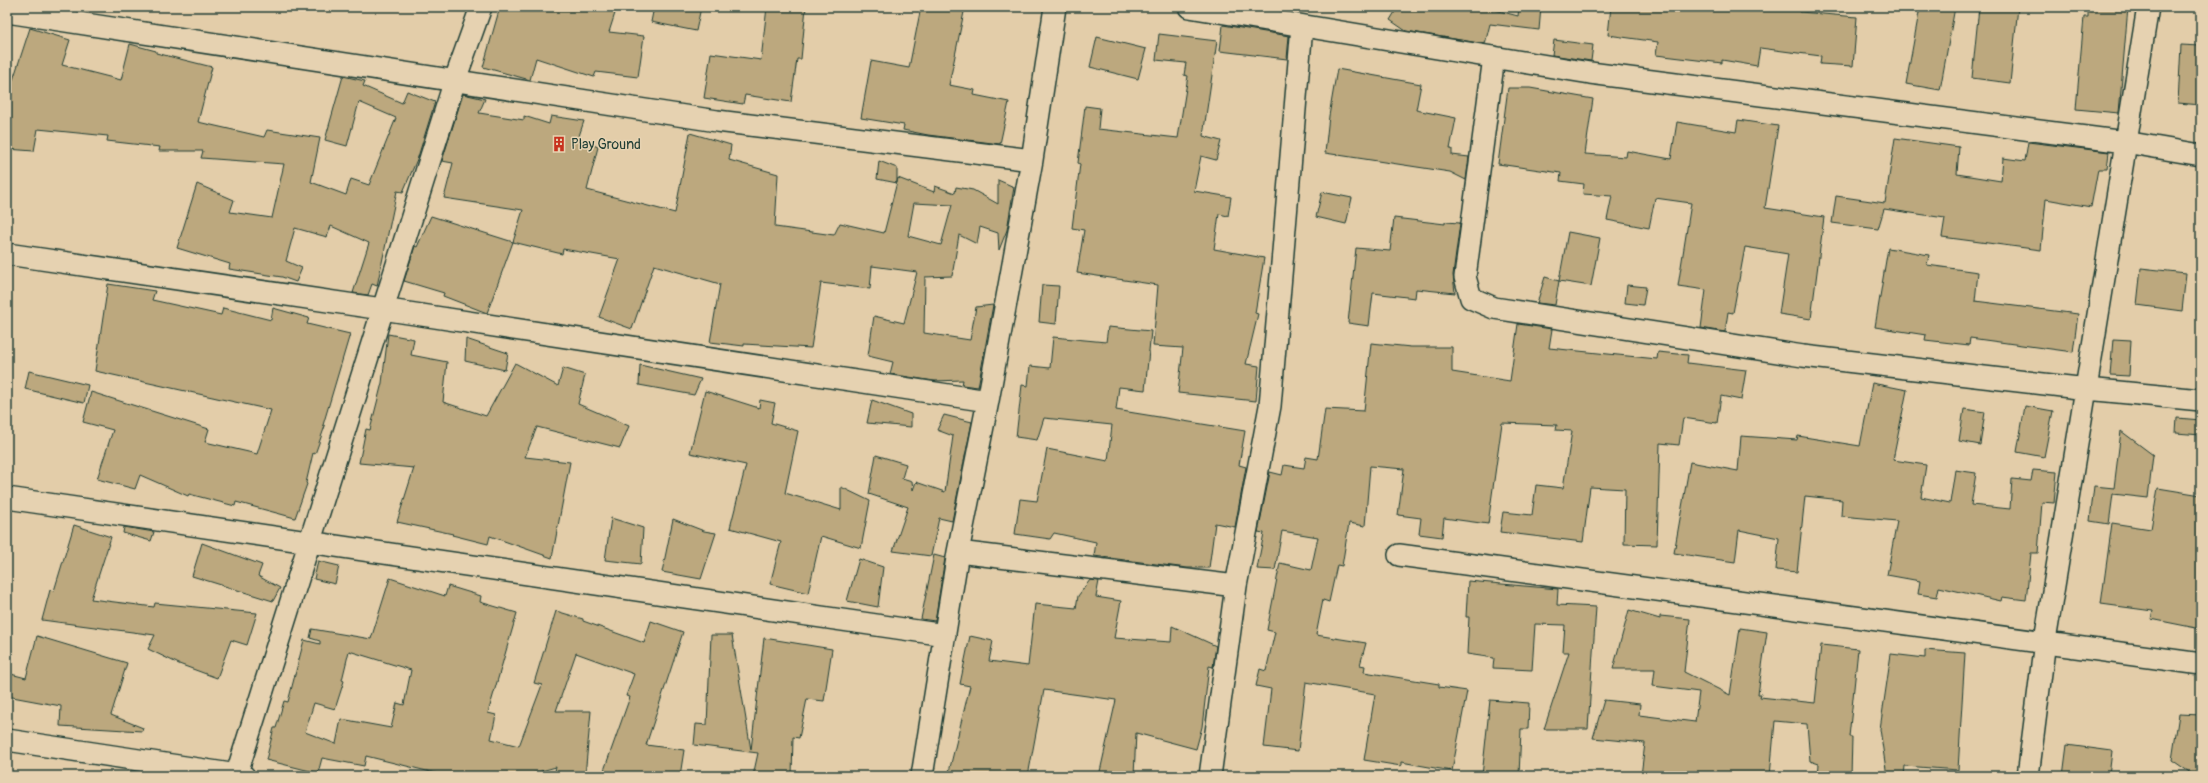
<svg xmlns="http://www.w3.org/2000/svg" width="2208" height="783" viewBox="0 0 2208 783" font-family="Pangolin,sans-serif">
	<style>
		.building { fill: #bca87e; stroke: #1f3d34; fill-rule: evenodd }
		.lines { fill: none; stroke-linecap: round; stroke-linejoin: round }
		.street-casing { stroke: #1f3d34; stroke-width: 24 }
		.street { stroke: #e6d2b1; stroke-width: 21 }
		.labels { text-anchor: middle; stroke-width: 3; stroke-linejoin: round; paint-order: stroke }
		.poi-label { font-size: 14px; fill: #1f3d34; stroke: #e6d2b1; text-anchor: start }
	</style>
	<rect width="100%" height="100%" fill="#e3cda9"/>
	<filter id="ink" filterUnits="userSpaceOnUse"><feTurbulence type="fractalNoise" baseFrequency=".025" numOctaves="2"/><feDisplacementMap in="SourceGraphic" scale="8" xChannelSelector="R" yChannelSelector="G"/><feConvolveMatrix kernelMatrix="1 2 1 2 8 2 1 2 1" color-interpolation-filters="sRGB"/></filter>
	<g filter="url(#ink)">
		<path class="building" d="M 500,7 L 617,7 L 609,32 L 644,36 L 638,77 L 596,72 L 594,77 L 536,58 L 530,80 L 483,67 Z
			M 654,7 L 701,7 L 696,31 L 651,22 Z
			M 767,7 L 806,7 L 801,59 L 797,59 L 791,102 L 745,95 L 743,104 L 704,98 L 711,53 L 761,60 Z
			M 921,7 L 965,7 L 949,85 L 975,90 L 974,95 L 1009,102 L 1000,144 L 928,135 L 903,130 L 904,125 L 861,118 L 871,61 L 909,68 Z
			M 1398,7 L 1484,7 L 1518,16 L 1519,7 L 1541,7 L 1539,30 L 1490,24 L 1485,44 L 1406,31 L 1390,20 Z
			M 1611,7 L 1801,7 L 1800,12 L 1857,17 L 1853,66 L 1820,64 L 1821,56 L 1760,48 L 1757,66 L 1722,60 L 1722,63 L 1656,55 L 1658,42 L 1608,35 Z
			M 1920,7 L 1955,7 L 1940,90 L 1906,84 Z
			M 1979,7 L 2018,7 L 2010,83 L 1972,78 Z
			M 2088,7 L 2128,7 L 2119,113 L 2076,109 L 2084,17 L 2088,17 Z
			M 1223,25 L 1289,36 L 1287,59 L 1220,51 Z
			M 30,28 L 70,40 L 62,65 L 121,80 L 130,44 L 156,51 L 156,53 L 212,67 L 198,122 L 264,137 L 267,130 L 320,138 L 311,182 L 346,195 L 351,179 L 369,185 L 396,118 L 359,102 L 347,146 L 325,140 L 343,76 L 365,81 L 363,86 L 402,103 L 407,91 L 435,102 L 418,157 L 403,192 L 397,191 L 377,286 L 372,284 L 368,295 L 353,293 L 369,243 L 331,226 L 327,237 L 295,228 L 286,261 L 302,268 L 296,282 L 282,277 L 229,269 L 230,264 L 177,248 L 197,184 L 234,200 L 230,212 L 272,218 L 284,164 L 201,158 L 203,151 L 159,151 L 160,147 L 107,141 L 108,136 L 38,129 L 34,151 L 7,149 L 7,90 L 10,79 L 13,80 Z
			M 1159,34 L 1217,41 L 1203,136 L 1221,141 L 1216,160 L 1201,156 L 1194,191 L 1231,197 L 1228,216 L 1219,214 L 1214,249 L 1264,258 L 1255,313 L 1258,314 L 1246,364 L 1259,366 L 1256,401 L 1178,393 L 1183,348 L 1153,346 L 1158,285 L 1077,273 L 1084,230 L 1072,228 L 1080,164 L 1078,163 L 1085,106 L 1100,108 L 1098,129 L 1178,138 L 1188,76 L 1184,75 L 1186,63 L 1156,60 Z
			M 1097,37 L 1146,49 L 1138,79 L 1090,67 Z
			M 1554,40 L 1593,45 L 1591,61 L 1552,55 Z
			M 2181,45 L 2201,46 L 2201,105 L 2178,103 Z
			M 1337,69 L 1421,84 L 1416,110 L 1456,118 L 1450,149 L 1452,149 L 1452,155 L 1469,157 L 1466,180 L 1450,172 L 1325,153 L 1329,116 Z
			M 1508,88 L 1530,88 L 1593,99 L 1585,154 L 1626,157 L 1627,151 L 1671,159 L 1677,122 L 1736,132 L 1738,120 L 1778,126 L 1765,208 L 1824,217 L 1811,319 L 1779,314 L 1788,254 L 1745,247 L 1733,313 L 1728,312 L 1725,332 L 1701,328 L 1706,290 L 1678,286 L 1691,203 L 1655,198 L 1649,228 L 1607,220 L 1612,196 L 1583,194 L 1584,184 L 1560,181 L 1561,173 L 1498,164 Z
			M 463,94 L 485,99 L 479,113 L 524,120 L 524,116 L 549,124 L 551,116 L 584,121 L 578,139 L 598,147 L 587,190 L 675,213 L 690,133 L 731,145 L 729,160 L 778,174 L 775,227 L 834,235 L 840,223 L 884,233 L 898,178 L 934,192 L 935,186 L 955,193 L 956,187 L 973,190 L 998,204 L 998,180 L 1014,187 L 1007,230 L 999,250 L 998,233 L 980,227 L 977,244 L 959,235 L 952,276 L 925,277 L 924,333 L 970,340 L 976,307 L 993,305 L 978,387 L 962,385 L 963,380 L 934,381 L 890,374 L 893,362 L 868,356 L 874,316 L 904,323 L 917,272 L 872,266 L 870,289 L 821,283 L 811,348 L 744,344 L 744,346 L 710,342 L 720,284 L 654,265 L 632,329 L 599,317 L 620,259 L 563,249 L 562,254 L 513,242 L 523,210 L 444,198 L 453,163 L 442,161 ZM 914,203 L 952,205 L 941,245 L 908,236 Z
			M 1895,138 L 1959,147 L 1957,174 L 2001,181 L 2003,158 L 2025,161 L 2028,142 L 2109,152 L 2107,169 L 2098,169 L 2091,207 L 2046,199 L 2041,250 L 1942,237 L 1945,218 L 1884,209 L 1878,229 L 1832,223 L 1836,196 L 1885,203 Z
			M 879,161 L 897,168 L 897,183 L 877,179 Z
			M 1322,192 L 1352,198 L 1346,224 L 1316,217 Z
			M 431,216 L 513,242 L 487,313 L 443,296 L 444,293 L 404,281 L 415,246 L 417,247 Z
			M 1394,218 L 1445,224 L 1445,222 L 1460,223 L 1453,275 L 1455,293 L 1416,289 L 1415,298 L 1373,293 L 1369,326 L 1348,323 L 1356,248 L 1390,251 Z
			M 1568,232 L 1600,238 L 1591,286 L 1559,281 Z
			M 1888,248 L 1929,255 L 1927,265 L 1978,272 L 1975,301 L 2078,314 L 2073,352 L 1970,338 L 1969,345 L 1925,340 L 1926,335 L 1875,327 Z
			M 2141,268 L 2186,273 L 2182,311 L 2137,305 Z
			M 1545,277 L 1559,281 L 1555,305 L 1537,303 Z
			M 108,284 L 155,291 L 152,300 L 221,315 L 223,308 L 271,320 L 273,308 L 309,318 L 307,324 L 350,334 L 323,425 L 325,426 L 315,454 L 313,453 L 306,483 L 307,484 L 295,518 L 236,502 L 235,506 L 189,494 L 188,496 L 140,475 L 135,489 L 97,479 L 113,430 L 83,422 L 91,392 L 209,429 L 205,442 L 257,454 L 271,410 L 95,371 Z
			M 1042,285 L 1059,286 L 1056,324 L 1039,322 Z
			M 1627,285 L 1646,287 L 1643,305 L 1625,303 Z
			M 1518,324 L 1552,329 L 1549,348 L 1657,359 L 1658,352 L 1688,355 L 1687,363 L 1746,370 L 1741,400 L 1721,396 L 1717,423 L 1683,418 L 1679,445 L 1660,443 L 1657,545 L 1624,544 L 1625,489 L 1590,487 L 1583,542 L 1500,532 L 1503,512 L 1532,515 L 1536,485 L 1563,488 L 1572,431 L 1556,430 L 1557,425 L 1502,423 L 1488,524 L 1444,518 L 1442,537 L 1419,534 L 1421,518 L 1398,515 L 1404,469 L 1370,466 L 1365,526 L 1349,523 L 1342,566 L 1337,565 L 1329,602 L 1323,600 L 1316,635 L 1366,643 L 1360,665 L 1365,666 L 1364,672 L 1439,684 L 1439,687 L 1467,691 L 1452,771 L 1401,762 L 1401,766 L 1364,760 L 1375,694 L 1306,682 L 1298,751 L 1264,747 L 1271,689 L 1256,686 L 1260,669 L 1266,671 L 1275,632 L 1267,630 L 1280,563 L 1311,570 L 1318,537 L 1282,531 L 1275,570 L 1257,569 L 1264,533 L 1258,532 L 1270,472 L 1282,475 L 1284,465 L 1304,468 L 1306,457 L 1318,459 L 1325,409 L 1364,411 L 1371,343 L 1411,347 L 1452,347 L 1452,372 L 1510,381 Z
			M 1108,327 L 1151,331 L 1145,390 L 1119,387 L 1116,410 L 1245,431 L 1239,465 L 1246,467 L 1235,527 L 1215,523 L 1209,568 L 1187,568 L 1094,556 L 1096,542 L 1054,533 L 1050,539 L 1015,534 L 1020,499 L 1037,501 L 1047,449 L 1108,461 L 1112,425 L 1044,418 L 1037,440 L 1016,437 L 1022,385 L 1028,386 L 1030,366 L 1050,368 L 1053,337 L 1106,342 Z
			M 388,334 L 414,339 L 411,355 L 447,362 L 443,402 L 486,416 L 515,363 L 558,386 L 563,368 L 585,375 L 578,404 L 629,426 L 620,448 L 537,427 L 525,457 L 570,462 L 552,558 L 490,536 L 488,544 L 452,535 L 453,534 L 397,522 L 414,468 L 359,463 L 366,429 L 370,430 L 382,383 Z
			M 466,339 L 508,353 L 505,370 L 465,361 Z
			M 2113,339 L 2131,340 L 2129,376 L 2110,375 Z
			M 640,365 L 701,379 L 694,395 L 639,385 Z
			M 29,371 L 88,385 L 84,403 L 25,389 Z
			M 1872,383 L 1907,390 L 1893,460 L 1926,465 L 1921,497 L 1950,503 L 1955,470 L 1976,473 L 1971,505 L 2010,509 L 2012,479 L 2031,481 L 2033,470 L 2057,472 L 2054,503 L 2042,502 L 2038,553 L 2031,553 L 2026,600 L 2002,597 L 2001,601 L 1939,587 L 1937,597 L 1918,594 L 1920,581 L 1887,575 L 1897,521 L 1841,516 L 1842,500 L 1805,496 L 1797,572 L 1776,570 L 1779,538 L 1739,530 L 1735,562 L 1674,553 L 1690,462 L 1738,471 L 1741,436 L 1797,440 L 1798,436 L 1860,446 Z
			M 705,391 L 759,408 L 760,400 L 775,403 L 771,423 L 798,431 L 785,493 L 841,510 L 841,487 L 870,501 L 861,548 L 821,536 L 808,593 L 770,584 L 781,542 L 730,528 L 746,465 L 690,453 Z
			M 872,400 L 911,414 L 911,427 L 867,423 Z
			M 2025,406 L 2053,411 L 2044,457 L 2017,452 Z
			M 1964,409 L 1985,412 L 1980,445 L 1959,441 Z
			M 944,415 L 972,422 L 952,521 L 939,518 L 931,556 L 893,551 L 908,507 L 869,494 L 876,455 L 906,464 L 902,478 L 912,481 L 913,490 L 916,482 L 945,492 L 953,436 L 937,430 Z
			M 2177,418 L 2201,420 L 2201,435 L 2176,433 Z
			M 2121,431 L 2153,455 L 2148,498 L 2113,494 L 2109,524 L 2090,521 L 2094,486 L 2114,488 Z
			M 2158,488 L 2201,495 L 2201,629 L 2151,619 L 2153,611 L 2101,604 L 2112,523 L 2151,529 Z
			M 611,518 L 643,528 L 641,564 L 605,560 Z
			M 673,519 L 704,531 L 716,533 L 701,579 L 662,572 Z
			M 74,525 L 111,537 L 91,599 L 154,607 L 155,603 L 257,613 L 247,645 L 231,640 L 217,678 L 179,664 L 148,649 L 155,635 L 42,620 L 50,590 L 54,591 Z
			M 124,527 L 154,532 L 151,541 L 123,533 Z
			M 202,543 L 262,565 L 258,576 L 280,588 L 273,601 L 192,576 Z
			M 934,555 L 945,558 L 935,621 L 921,619 Z
			M 859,559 L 883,567 L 878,607 L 847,601 Z
			M 318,561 L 339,566 L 335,584 L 314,579 Z
			M 390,578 L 445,596 L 448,586 L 481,596 L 480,602 L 517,613 L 488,713 L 496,715 L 491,739 L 519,746 L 542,685 L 534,683 L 556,611 L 583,619 L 583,621 L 644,643 L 651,621 L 683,632 L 646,745 L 684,750 L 680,776 L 602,776 L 630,697 L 626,696 L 634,674 L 576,653 L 556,711 L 591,711 L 585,776 L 554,776 L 556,767 L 523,776 L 447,776 L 366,756 L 364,766 L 322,758 L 318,773 L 266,760 L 274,728 L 276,728 L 284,701 L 288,702 L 304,640 L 320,644 L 320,641 L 310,638 L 312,629 L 371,639 ZM 349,651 L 411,670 L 404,705 L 397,703 L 391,728 L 341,719 L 336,744 L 305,732 L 314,703 L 335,709 L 344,681 L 342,680 Z
			M 1090,580 L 1099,581 L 1096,597 L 1121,601 L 1114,638 L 1171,642 L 1172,626 L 1216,646 L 1213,667 L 1209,666 L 1202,727 L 1196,749 L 1136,733 L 1134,776 L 1099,776 L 1116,700 L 1044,690 L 1028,776 L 948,776 L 970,686 L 960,684 L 970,636 L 993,641 L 989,661 L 1028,666 L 1035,604 L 1076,608 L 1078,596 Z
			M 1468,581 L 1558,589 L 1557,605 L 1596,607 L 1588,729 L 1544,729 L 1569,652 L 1563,652 L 1565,625 L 1535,624 L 1532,670 L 1493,668 L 1494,658 L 1467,654 L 1469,617 L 1466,617 Z
			M 1629,610 L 1660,619 L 1660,616 L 1690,619 L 1684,672 L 1730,695 L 1740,628 L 1767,632 L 1758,694 L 1761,694 L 1760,697 L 1815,703 L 1821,645 L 1858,649 L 1849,737 L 1852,737 L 1851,776 L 1818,776 L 1819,764 L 1810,761 L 1807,724 L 1775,721 L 1770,776 L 1641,776 L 1645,743 L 1593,738 L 1604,700 L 1640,704 L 1639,715 L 1695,722 L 1699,692 L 1653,686 L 1655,669 L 1613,669 Z
			M 711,635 L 732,635 L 751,750 L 764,638 L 832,649 L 824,701 L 807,699 L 799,738 L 793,737 L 792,776 L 753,776 L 758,753 L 694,745 L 696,724 L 707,725 Z
			M 37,636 L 127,663 L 111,715 L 143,728 L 142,731 L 60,726 L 61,706 L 7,696 L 7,673 L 26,678 Z
			M 1925,650 L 1965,653 L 1958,770 L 1905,766 L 1904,776 L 1887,776 L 1880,729 L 1891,654 L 1925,658 Z
			M 1490,700 L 1529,703 L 1528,729 L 1521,729 L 1519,776 L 1482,776 Z
			M 2179,714 L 2201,715 L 2201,776 L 2195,776 L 2172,760 Z
			M 2067,745 L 2112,751 L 2109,776 L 2063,776 Z"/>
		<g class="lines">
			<g class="street-casing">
				<path id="street" d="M 1189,7 L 1590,73 L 2125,142 L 2201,155
					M 7,12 L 717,121 L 1032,160
					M 1494,57 L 1465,277 L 1471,298 L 1494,308 L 1803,356 L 2087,389 L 2201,400
					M 7,254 L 382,309 L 988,401
					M 7,498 L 945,635
					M 958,552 L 1236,586
					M 1399,555 L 2201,664
					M 7,740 L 244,776
					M 236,776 L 455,80 L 481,7
					M 922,776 L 958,552 L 988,401 L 1032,160 L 1055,7
					M 1210,776 L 1236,586 L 1270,406 L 1302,26
					M 2028,776 L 2045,641 L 2148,7"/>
			</g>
			<use href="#street" class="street"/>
		</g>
	</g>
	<defs>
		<g id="building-bare" transform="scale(1.2)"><path d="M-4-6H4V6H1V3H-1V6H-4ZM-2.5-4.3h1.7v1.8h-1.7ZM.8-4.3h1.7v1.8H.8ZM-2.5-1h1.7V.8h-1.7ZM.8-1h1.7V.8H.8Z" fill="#c8321e" stroke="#e6d2b1" stroke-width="2.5" paint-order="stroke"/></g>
	</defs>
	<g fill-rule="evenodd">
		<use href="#building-bare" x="559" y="144"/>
	</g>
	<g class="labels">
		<g class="poi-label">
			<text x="571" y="149">Play Ground</text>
		</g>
	</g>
	<rect width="2208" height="783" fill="none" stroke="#e6d2b1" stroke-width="24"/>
	<rect x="12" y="12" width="2184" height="759" fill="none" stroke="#1f3d34" stroke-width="1.5" filter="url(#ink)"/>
</svg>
